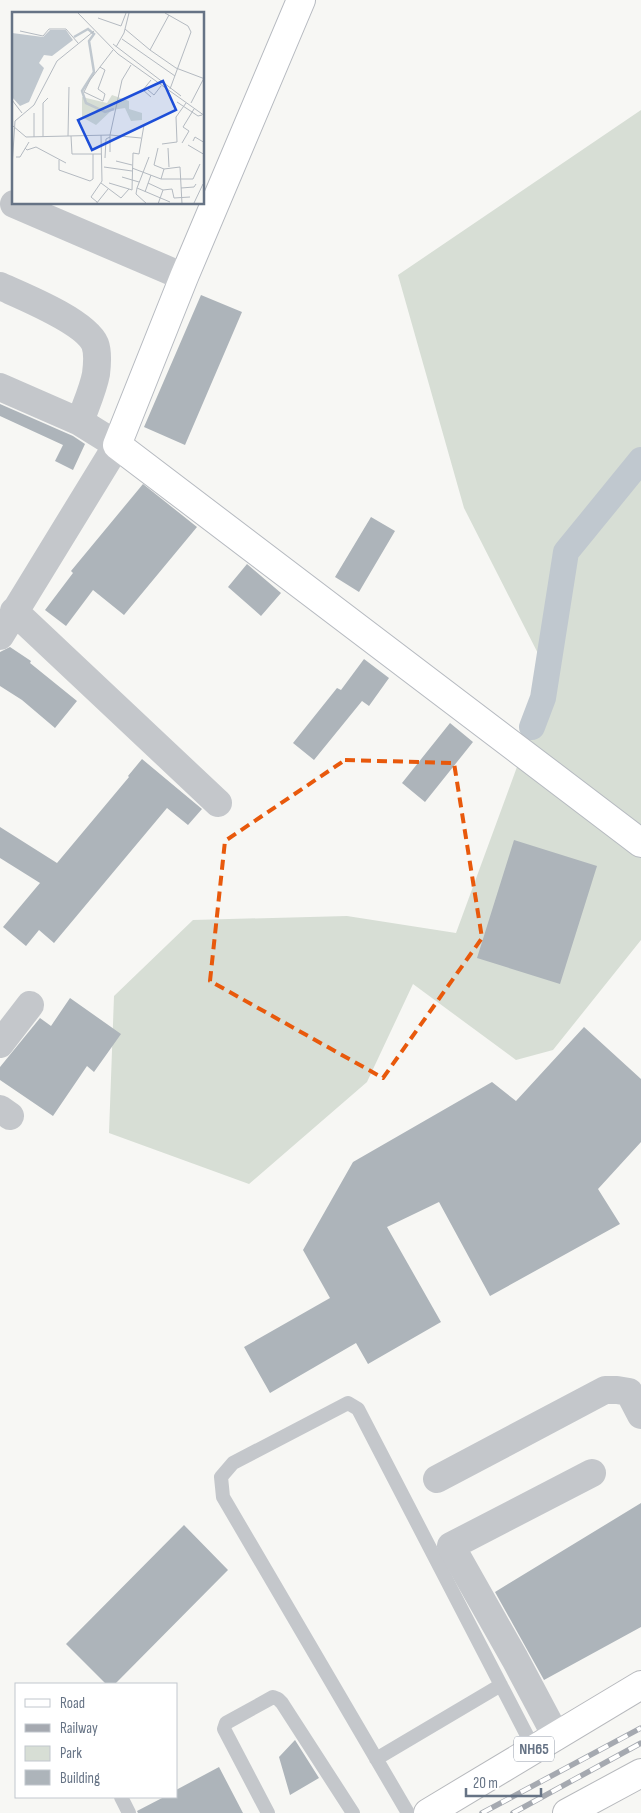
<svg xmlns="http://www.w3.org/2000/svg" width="641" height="1813" viewBox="0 0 641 1813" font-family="'Sofia Sans Condensed',sans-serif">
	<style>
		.green { fill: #d7ded5 }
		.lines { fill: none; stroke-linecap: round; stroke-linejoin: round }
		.canal { stroke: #c0c8cf; stroke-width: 26 }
		.building { fill: #adb4ba }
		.secondary-casing { stroke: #b6bac0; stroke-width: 30 }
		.highway-casing { stroke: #b7b9bd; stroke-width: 30 }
		.lane { stroke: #c4c7cb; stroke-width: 14 }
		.street { stroke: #c4c7cb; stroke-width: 28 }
		.secondary { stroke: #fff; stroke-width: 28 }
		.highway { stroke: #fff; stroke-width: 28 }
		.rail-casing { stroke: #a5a9b0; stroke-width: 5.5 }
		.rail { stroke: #fff; stroke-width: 4; stroke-dasharray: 11; stroke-linecap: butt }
		.marked { fill: none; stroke: #e8590c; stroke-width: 4; stroke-dasharray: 10 6; stroke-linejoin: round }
		.labels { text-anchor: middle; stroke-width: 5; stroke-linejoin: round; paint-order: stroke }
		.shield { fill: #fff; stroke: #949daa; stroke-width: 1 }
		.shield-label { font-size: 15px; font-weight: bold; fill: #667385 }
		.inset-river { fill: none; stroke: #c0c8cf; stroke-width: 2.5 }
		.inset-road { fill: none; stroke: #b4bac1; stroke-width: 1 }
		.view { fill: #1d4ed8; fill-opacity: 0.15; stroke: #1d4ed8; stroke-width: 2.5 }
		.inset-edge { fill: none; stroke: #667385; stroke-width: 2.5 }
	</style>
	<rect width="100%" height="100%" fill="#f7f7f4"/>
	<path class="green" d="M 641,110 L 641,940 L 553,1050 L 516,1060 L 413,984 L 367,1082 L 249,1184 L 109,1133 L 114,996 L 193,920 L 347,916 L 456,933 L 550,677 L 464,508 L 398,275 Z"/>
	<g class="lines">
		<path class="canal" d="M 532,727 L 543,698 L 566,552 L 641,460"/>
	</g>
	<path class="building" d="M 201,295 L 242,312 L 185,445 L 144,427 Z
		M 0,404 L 73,436 L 85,444 L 73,470 L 55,461 L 63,445 L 0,416 Z
		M 143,484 L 197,527 L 124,615 L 93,590 L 66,626 L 45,610 L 73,573 L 71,571 Z
		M 371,517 L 395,531 L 359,592 L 335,577 Z
		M 247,564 L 281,593 L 261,616 L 228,587 Z
		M 10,647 L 31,661 L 30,663 L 77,701 L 55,728 L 22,700 L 0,686 L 0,652 Z
		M 364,659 L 389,678 L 369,706 L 362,701 L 314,760 L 293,743 L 337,688 L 341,690 Z
		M 450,723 L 473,742 L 425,802 L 402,783 Z
		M 142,759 L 202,809 L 188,825 L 167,808 L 54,943 L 39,930 L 26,946 L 3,927 L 40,883 L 0,858 L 0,827 L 57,863 L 129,777 L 128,776 Z
		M 514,840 L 597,866 L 560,984 L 477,958 Z
		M 70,998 L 121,1034 L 94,1072 L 87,1066 L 53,1116 L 0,1080 L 0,1067 L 40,1018 L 51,1026 Z
		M 584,1027 L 641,1079 L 641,1142 L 598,1189 L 620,1224 L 490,1296 L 439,1202 L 387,1227 L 441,1322 L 368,1364 L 356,1343 L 270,1393 L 244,1347 L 330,1298 L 303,1250 L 353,1162 L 492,1082 L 516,1101 Z
		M 641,1503 L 641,1627 L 544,1680 L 495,1592 Z
		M 184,1525 L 228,1570 L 115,1684 L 106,1684 L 66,1644 Z
		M 295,1740 L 319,1778 L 290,1795 L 279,1757 Z
		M 219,1767 L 243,1813 L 138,1813 L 137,1811 L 164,1797 L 176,1797 L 176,1790 Z"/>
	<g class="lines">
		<g class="secondary-casing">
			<path id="secondary" d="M 301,0 L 184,277 L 117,445 L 641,843"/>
		</g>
		<g class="highway-casing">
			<path id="highway" d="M 428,1813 L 641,1685
				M 567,1813 L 641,1773"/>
		</g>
		<path class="lane" d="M 376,1759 L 501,1685
			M 121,1797 L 129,1813
			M 268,1813 L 224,1729 L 226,1723 L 273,1697 L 278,1699 L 282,1703 L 353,1813
			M 408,1813 L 223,1497 L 221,1477 L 233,1463 L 348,1403 L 358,1409 L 534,1749"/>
		<path class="street" d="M 14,204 L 184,277
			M 0,286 C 22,296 85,321 95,344 C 98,352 97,366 96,374 C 93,390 85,407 80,422
			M 0,387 L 80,422 L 117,445 L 0,636
			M 14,611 L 218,803
			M 0,1044 L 30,1005
			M 0,1109 L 10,1116
			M 437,1479 L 605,1390 L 617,1390 L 629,1392 L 641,1415
			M 556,1736 L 515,1659 L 451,1546 L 592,1473"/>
		<use href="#secondary" class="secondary"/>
		<use href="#highway" class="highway"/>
		<g class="rail-casing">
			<path id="rail" d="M 482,1813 L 641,1728
				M 513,1813 L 641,1743"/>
		</g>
		<use href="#rail" class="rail"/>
	</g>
	<path class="marked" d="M 345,760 L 454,763 L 482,938 L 383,1078 L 210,981 L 225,841 Z"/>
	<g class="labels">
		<rect class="shield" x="514" y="1736.5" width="40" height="25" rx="4"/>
		<g class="shield-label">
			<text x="534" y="1754">NH65</text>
		</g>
	</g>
	<g transform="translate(12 12)">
		<rect width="192" height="192" fill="#f7f7f4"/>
		<path d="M 100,83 L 117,89 L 117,97 L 130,101 L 130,108 L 119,109 L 113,96 L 100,98 L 84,113 L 70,105 L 70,85 L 95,91 Z" fill="#d7ded5"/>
		<path d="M 38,18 L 54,18 L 61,28 L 40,44 L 32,43 L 27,51 L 32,56 L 17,90 L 8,94 L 0,85 L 0,21 L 31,25 Z" fill="#c0c8cf"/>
		<path class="inset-river" d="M 62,25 L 76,17 L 82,22 L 77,29 L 82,60 L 70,79 L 74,91 L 93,100 L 102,97"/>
		<path class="inset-road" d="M 66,1 L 106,42 L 193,104M 153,1 L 176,14 L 179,20 L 158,77M 157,3 L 138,38 L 164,56 L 193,67M 86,6 L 109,14 L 114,1M 113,17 L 138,38M 8,19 L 31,24 L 37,17 L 54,17 L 66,31M 110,27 L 163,64M 101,32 L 169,84M 104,35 L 112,21 L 117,1M 88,55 L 93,58 L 86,77 L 93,82 L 91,89 L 72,80 L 78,68 L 101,38M 139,68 L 131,78 L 139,85M 136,78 L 142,83 L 149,74M 0,88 L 10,101M 165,90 L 186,104 L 190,103M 179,91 L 192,66M 22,101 L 22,125M 1,114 L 14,125 L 98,123 L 129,126M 56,124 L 57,75M 59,124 L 60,142 L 89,142M 31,125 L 31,91 L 36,86M 181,129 L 183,125 L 193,131M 170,131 L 177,119 L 171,115 L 182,97M 150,132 L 165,130 L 164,105 L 174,91M 176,133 L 193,143M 13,136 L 15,138 L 24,135 L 54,151M 146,136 L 142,153 L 152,157 L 168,155 L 170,192M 156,136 L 157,155M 98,140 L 98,123 L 110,68 L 119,53M 4,145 L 8,145 L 17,130M 137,145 L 125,176 L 158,190M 93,146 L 94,127 L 98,125M 47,148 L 47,158 L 78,169 L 81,167 L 81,142M 104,149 L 120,153M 0,155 L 3,109 L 22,93 L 45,49 L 82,19M 92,155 L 120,159M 120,156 L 149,167 L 152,157M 110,165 L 127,170M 149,167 L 181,167 L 188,152M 89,171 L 109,186 L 117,177 L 120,178 L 121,141 L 127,142 L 132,113M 97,171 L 117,177M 136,171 L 151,178M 125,176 L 124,182 L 135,192M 169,176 L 182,175 L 184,172M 133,180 L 139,163M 85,190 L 79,185 L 90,169 L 89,123M 182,191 L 191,172M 84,192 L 96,177M 146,192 L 151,178 L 160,177 L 162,186 L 178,185"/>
		<path class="view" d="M 151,69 L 164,98 L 80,138 L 66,108 Z"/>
		<rect width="192" height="192" class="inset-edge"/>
	</g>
	<rect x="15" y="1683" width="162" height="115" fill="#ffffff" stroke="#c2c7ce"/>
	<rect x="25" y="1699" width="25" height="8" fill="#ffffff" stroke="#c2c7ce"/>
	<text x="60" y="1708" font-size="15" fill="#667385">Road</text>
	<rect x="25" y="1724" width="25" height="8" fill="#a5a9b0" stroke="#c2c7ce"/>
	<text x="60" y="1733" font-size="15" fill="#667385">Railway</text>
	<rect x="25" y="1746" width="25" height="15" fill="#d7ded5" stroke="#c2c7ce"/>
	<text x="60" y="1758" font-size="15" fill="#667385">Park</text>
	<rect x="25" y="1770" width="25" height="15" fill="#adb4ba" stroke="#c2c7ce"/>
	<text x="60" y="1783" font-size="15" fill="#667385">Building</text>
	<path d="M466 1788v8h75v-8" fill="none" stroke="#667385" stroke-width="2.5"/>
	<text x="473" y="1788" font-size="15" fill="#667385" stroke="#ffffff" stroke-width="4" paint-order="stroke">20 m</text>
</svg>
